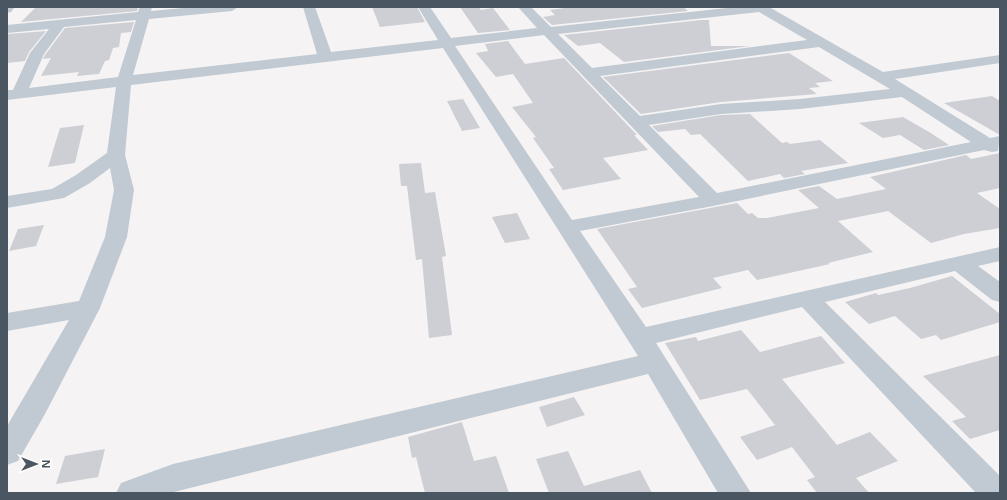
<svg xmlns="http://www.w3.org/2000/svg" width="1007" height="500" viewBox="0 0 1007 500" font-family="'Noto Sans',sans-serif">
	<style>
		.building { fill: #cdcfd5 }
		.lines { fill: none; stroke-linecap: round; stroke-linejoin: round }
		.minor { fill: #c1cad2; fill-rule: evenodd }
	</style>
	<rect width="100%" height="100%" fill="#f5f3f3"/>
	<path class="building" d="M 36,7 L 138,7 L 137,11 L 21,22 Z
		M 372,7 L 417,7 L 425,22 L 380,27 Z
		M 460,7 L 479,7 L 481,10 L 493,8 L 510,30 L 478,33 Z
		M 572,7 L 683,7 L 688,11 L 552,25 L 543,17 L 555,15 L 550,10 Z
		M 701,20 L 709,20 L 711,46 L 750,46 L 624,62 L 600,43 L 578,46 L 564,35 Z
		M 134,22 L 131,32 L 121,33 L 119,47 L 113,48 L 109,60 L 105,61 L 99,74 L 77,76 L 79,72 L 41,76 L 51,58 L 43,59 L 45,55 L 65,28 Z
		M 46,31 L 29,52 L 25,61 L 7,63 L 8,34 Z
		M 508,41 L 525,64 L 564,58 L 637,135 L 634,135 L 648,150 L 603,158 L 621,179 L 563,190 L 549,169 L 554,168 L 533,138 L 536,137 L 512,107 L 533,103 L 513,74 L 496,77 L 476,53 L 488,51 L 485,44 Z
		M 789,53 L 833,81 L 815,83 L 820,87 L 809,88 L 817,94 L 721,102 L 641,114 L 603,77 Z
		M 992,96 L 1000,101 L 1000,135 L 944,103 Z
		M 463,99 L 480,128 L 462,131 L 447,101 Z
		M 750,114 L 782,143 L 787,142 L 790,144 L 820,140 L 848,163 L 801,171 L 805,174 L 784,178 L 780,174 L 748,181 L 700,134 L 691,135 L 685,129 L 658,132 L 652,126 L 721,115 Z
		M 903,117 L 929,132 L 949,145 L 924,150 L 900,135 L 883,138 L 859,123 Z
		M 84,125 L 75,163 L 48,167 L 60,128 Z
		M 1000,153 L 1000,188 L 977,193 L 1000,209 L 1000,228 L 964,234 L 931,243 L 888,211 L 838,221 L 873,252 L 828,263 L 830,264 L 757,280 L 748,270 L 713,278 L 722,288 L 642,308 L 628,289 L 637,287 L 597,229 L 737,203 L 748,214 L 752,213 L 758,218 L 767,218 L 819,208 L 798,190 L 819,186 L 837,199 L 886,189 L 870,177 L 966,155 L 971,159 Z
		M 421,163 L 425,193 L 435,192 L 446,256 L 442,257 L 452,335 L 429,338 L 422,259 L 416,260 L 407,186 L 401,186 L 399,164 Z
		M 517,213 L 530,239 L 505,243 L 492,217 Z
		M 44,225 L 36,246 L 9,251 L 18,229 Z
		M 952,276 L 1000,314 L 1000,322 L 941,340 L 936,335 L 921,339 L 895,316 L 869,324 L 845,302 L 876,293 L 878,295 L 910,288 Z
		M 741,330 L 760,352 L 821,336 L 845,363 L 782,379 L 837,445 L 870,432 L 898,461 L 856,478 L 869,493 L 817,493 L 807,480 L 815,477 L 792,447 L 757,460 L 740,437 L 775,425 L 747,389 L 700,400 L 665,343 L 696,337 L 698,341 Z
		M 1000,355 L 1000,430 L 970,439 L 952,421 L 966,417 L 923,376 Z
		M 574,397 L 585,415 L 547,427 L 539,407 Z
		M 462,422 L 474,461 L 496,456 L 509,493 L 425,493 L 416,457 L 412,458 L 408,437 Z
		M 105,449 L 98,477 L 56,484 L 65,456 Z
		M 568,451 L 584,486 L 640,470 L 652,493 L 549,493 L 536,459 Z"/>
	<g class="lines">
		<path class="minor" d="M 7,7 L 15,7 L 11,12 L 7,13 Z
			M 140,7 L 152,7 L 151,11 L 194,7 L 238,7 L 232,11 L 149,19 L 133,75 L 317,54 L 303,7 L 315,7 L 331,52 L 438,40 L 418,7 L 430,7 L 451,38 L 537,28 L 518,7 L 531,7 L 551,27 L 736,7 L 769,7 L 883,72 L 1000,55 L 1000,63 L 895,79 L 990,138 L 1000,136 L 998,151 L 992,152 L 984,150 L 713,206 L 580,231 L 646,327 L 1000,247 L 1000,261 L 978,266 L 1000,282 L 1000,302 L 992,300 L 955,271 L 825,302 L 1000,476 L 1000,493 L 976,493 L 802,307 L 656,343 L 751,493 L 718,493 L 648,374 L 170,493 L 116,493 L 121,483 L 173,464 L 638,356 L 443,48 L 131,85 L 125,155 L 134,190 L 127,237 L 100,308 L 45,414 L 18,461 L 7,465 L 7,426 L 69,320 L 7,331 L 7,313 L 79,301 L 105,237 L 114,190 L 110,168 L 90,183 L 64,198 L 7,208 L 7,196 L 52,189 L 76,175 L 107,153 L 116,87 L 7,100 L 7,90 L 13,90 L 30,53 L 49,29 L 7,33 L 7,25 L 138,12 ZM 759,12 L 807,40 L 592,68 L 558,34 ZM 136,20 L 118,77 L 29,88 L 44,54 L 64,27 ZM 544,35 L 699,197 L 572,220 L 455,46 ZM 819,47 L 890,89 L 800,99 L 721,104 L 640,116 L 600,76 ZM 902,97 L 971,142 L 717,193 L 649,125 L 721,114 L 800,109 Z"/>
	</g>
	<rect width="1007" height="500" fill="none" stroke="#4a5661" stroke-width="16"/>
	<g transform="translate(36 464) rotate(90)" stroke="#ffffff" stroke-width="3" paint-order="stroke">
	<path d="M0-3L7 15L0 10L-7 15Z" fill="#4a5661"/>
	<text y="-6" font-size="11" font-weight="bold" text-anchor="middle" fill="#4a5661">N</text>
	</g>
</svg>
